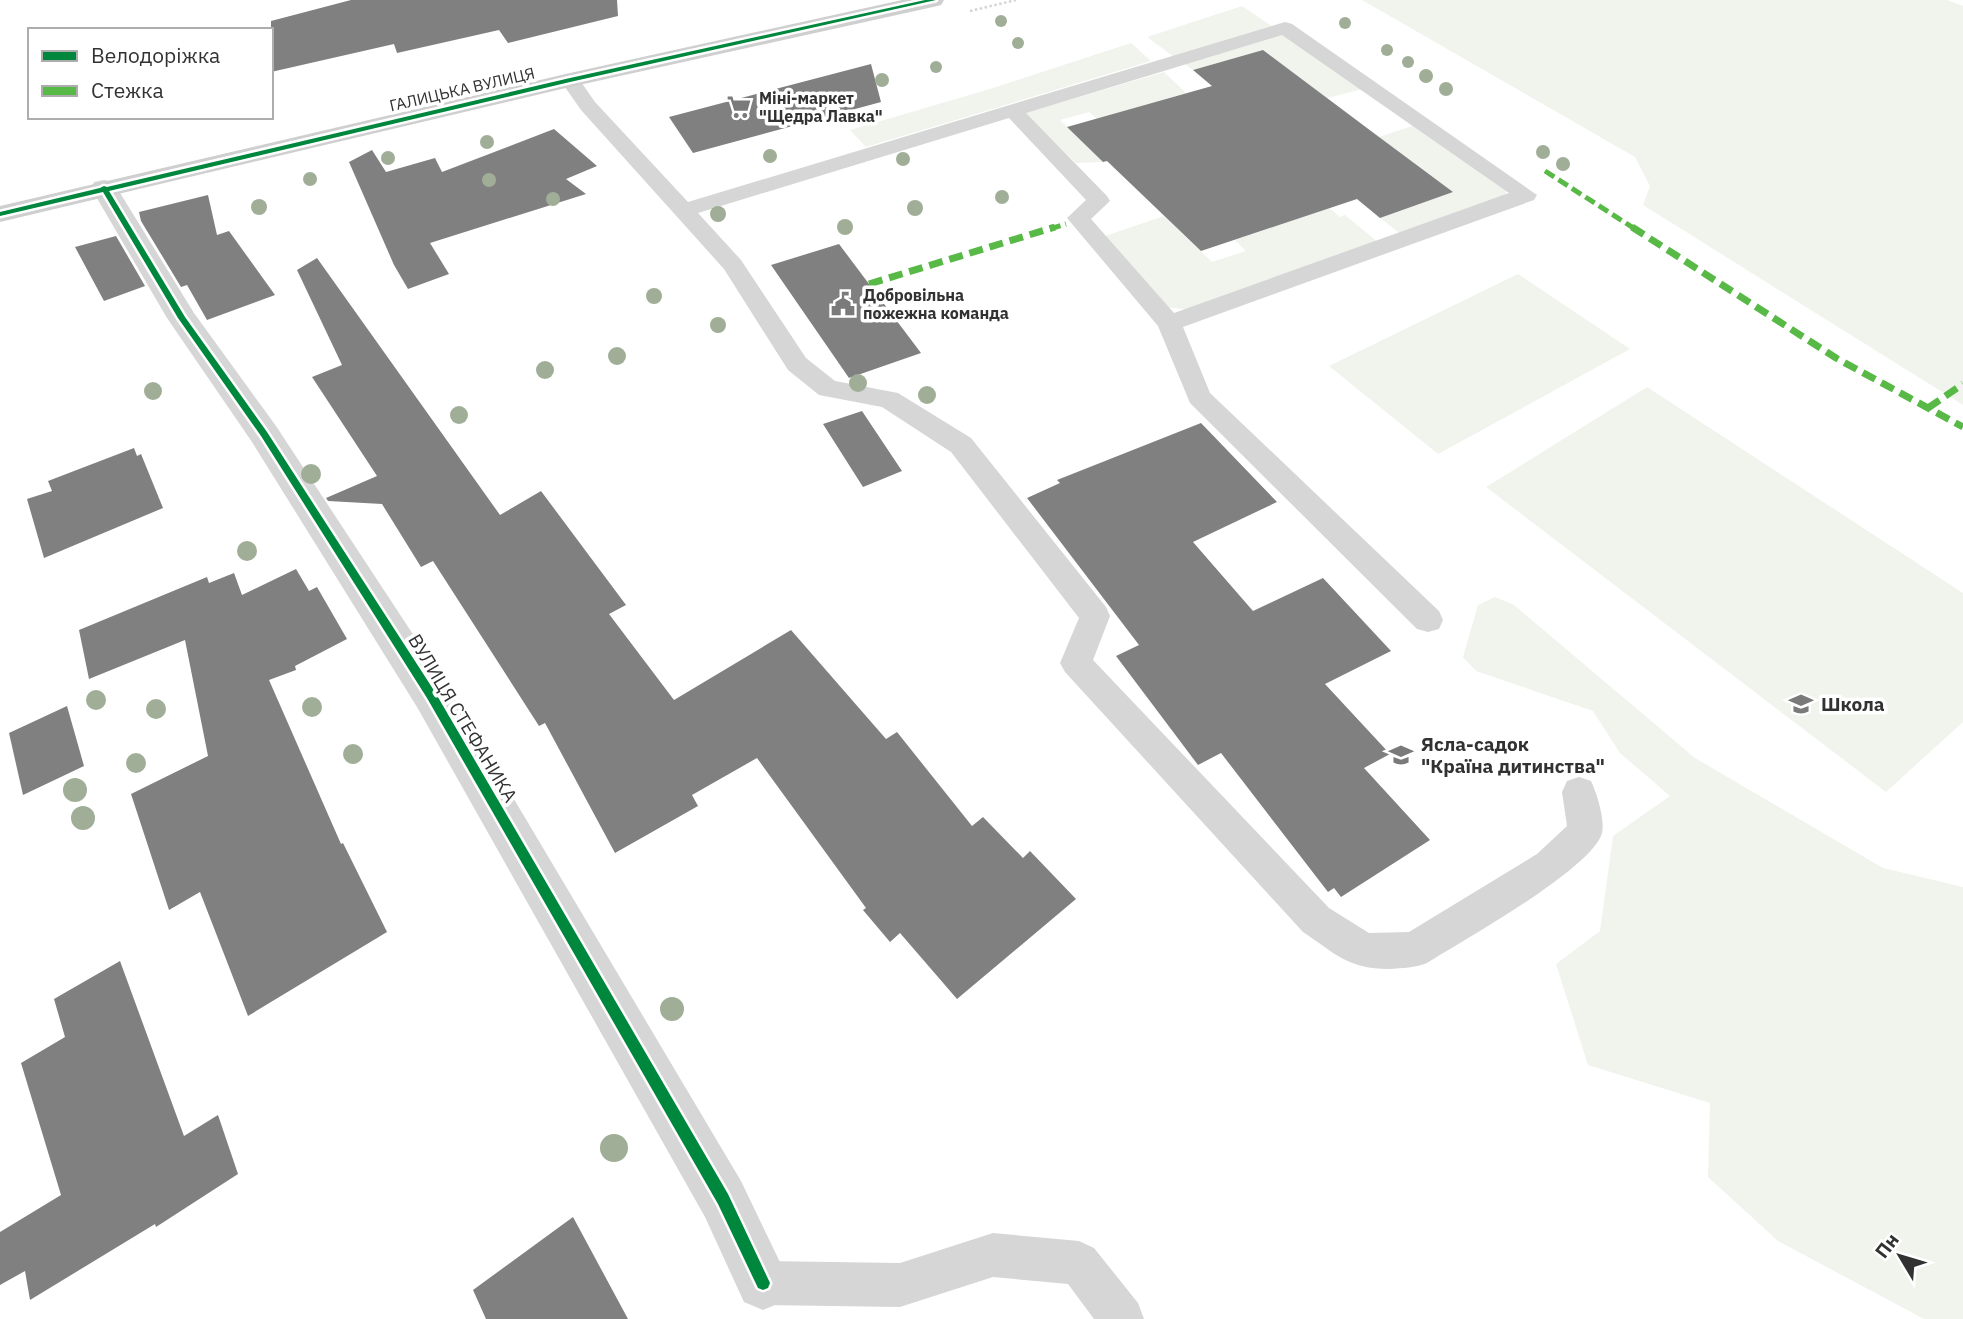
<svg xmlns="http://www.w3.org/2000/svg" width="1963" height="1319" viewBox="0 0 1963 1319" font-family="'IBM Plex Sans',sans-serif">
	<style>
		.green { fill: #f0f4ed }
		.building { fill: #808080 }
		.lines { fill: none; stroke-linecap: round; stroke-linejoin: round }
		.path { stroke: #d5d5d5; stroke-width: 2.5; stroke-dasharray: 2.5 2.5; stroke-linecap: butt }
		.lane { fill: #d6d6d6; fill-rule: evenodd }
		.street { fill: #d6d6d6; fill-rule: evenodd }
		.secondary { fill: #cfcfcf; fill-rule: evenodd }
		.quiet-far1 { stroke: #58b947; stroke-width: 5; stroke-dasharray: 11 5; stroke-linecap: butt }
		.quiet { stroke: #58b947; stroke-width: 7; stroke-dasharray: 14 7; stroke-linecap: butt }
		.cycleway-casing { stroke: #fff; stroke-width: 5 }
		.cycleway { fill: #00873e; fill-rule: evenodd }
		.tree { fill: #a0ae97 }
		.labels { text-anchor: middle; stroke-width: 7; stroke-linejoin: round; paint-order: stroke }
		.far-street-label { font-size: 16px; fill: #323232; stroke: #fff }
		.far-poi-label { font-size: 16px; font-weight: bold; fill: #323232; stroke: #fff; text-anchor: start }
		.poi-label { font-size: 19px; font-weight: bold; fill: #323232; stroke: #fff; text-anchor: start }
		.street-label { font-size: 19px; fill: #323232; stroke: #fff }
	</style>
	<rect width="100%" height="100%" fill="#fff"/>
	<path class="green" d="M 1362,0 L 1947,0 L 1963,6 L 1963,405 L 1643,205 L 1650,186 L 1635,157 Z
		M 1242,6 L 1273,27 L 1174,57 L 1147,37 Z
		M 1283,34 L 1363,89 L 1327,98 L 1263,50 L 1193,70 L 1185,64 Z
		M 1131,43 L 1151,61 L 866,147 L 850,130 L 990,89 Z
		M 1164,72 L 1186,93 L 1097,119 L 1089,112 L 1060,120 L 1103,162 L 1076,163 L 1025,113 Z
		M 1415,125 L 1507,190 L 1505,199 L 1402,235 L 1380,218 L 1453,192 L 1379,137 Z
		M 1329,208 L 1340,217 L 1345,215 L 1379,243 L 1191,310 L 1165,307 L 1102,237 L 1164,216 L 1212,262 L 1246,251 L 1235,240 Z
		M 1518,274 L 1630,349 L 1438,454 L 1329,366 Z
		M 1647,387 L 1963,593 L 1963,722 L 1886,792 L 1486,487 Z
		M 1495,597 L 1514,605 L 1695,758 L 1883,868 L 1963,887 L 1963,1319 L 1924,1319 L 1778,1241 L 1708,1177 L 1710,1103 L 1588,1065 L 1556,964 L 1600,931 L 1613,836 L 1670,796 L 1620,753 L 1593,711 L 1476,671 L 1463,657 L 1478,605 Z"/>
	<path class="building" d="M 351,0 L 617,0 L 618,16 L 508,43 L 499,30 L 397,53 L 394,44 L 271,72 L 271,21 Z
		M 1263,50 L 1375,134 L 1453,192 L 1380,218 L 1357,199 L 1201,251 L 1107,161 L 1103,162 L 1067,127 L 1212,86 L 1193,70 Z
		M 871,64 L 881,102 L 693,153 L 669,117 Z
		M 554,129 L 597,166 L 566,179 L 586,194 L 430,243 L 449,274 L 408,289 L 394,265 L 349,162 L 372,150 L 386,172 L 435,158 L 442,172 Z
		M 208,195 L 217,235 L 229,231 L 275,295 L 207,320 L 187,285 L 181,287 L 141,221 L 139,212 Z
		M 116,236 L 145,286 L 104,301 L 75,247 Z
		M 839,244 L 869,284 L 921,353 L 849,378 L 771,265 Z
		M 317,258 L 500,515 L 541,491 L 626,605 L 609,614 L 674,700 L 791,630 L 886,739 L 897,732 L 972,826 L 983,817 L 1023,858 L 1030,851 L 1076,899 L 957,999 L 900,933 L 890,942 L 863,910 L 866,908 L 757,758 L 692,795 L 698,806 L 615,853 L 545,723 L 539,726 L 433,561 L 421,567 L 382,504 L 328,501 L 326,498 L 377,476 L 312,377 L 342,365 L 297,270 Z
		M 862,411 L 902,471 L 863,487 L 823,424 Z
		M 1201,423 L 1277,502 L 1193,542 L 1253,611 L 1323,578 L 1391,651 L 1325,684 L 1390,754 L 1364,768 L 1430,840 L 1341,897 L 1334,888 L 1328,892 L 1221,753 L 1198,765 L 1116,656 L 1139,645 L 1027,498 L 1060,483 L 1057,480 Z
		M 134,448 L 137,456 L 141,454 L 163,508 L 44,558 L 27,499 L 52,491 L 48,481 Z
		M 296,569 L 309,591 L 317,587 L 347,639 L 295,666 L 296,670 L 269,680 L 341,844 L 343,843 L 387,932 L 248,1016 L 200,892 L 169,910 L 131,794 L 208,756 L 185,640 L 89,679 L 79,630 L 207,577 L 209,583 L 234,573 L 242,595 Z
		M 67,706 L 84,766 L 23,795 L 9,733 Z
		M 120,961 L 184,1136 L 218,1115 L 238,1174 L 156,1227 L 155,1224 L 30,1300 L 25,1271 L 0,1285 L 0,1232 L 61,1195 L 21,1063 L 65,1037 L 54,999 Z
		M 573,1217 L 628,1319 L 486,1319 L 473,1290 Z"/>
	<g class="lines">
		<path class="path" d="M 970,11 L 1016,0"/>
		<path class="lane" d="M 1285,22 L 1292,24 L 1537,195 L 1534,200 L 1183,327 L 1210,393 L 1439,611 L 1443,620 L 1439,629 L 1428,632 L 1417,629 L 1190,403 L 1158,326 L 1067,218 L 1086,200 L 1009,118 L 698,213 L 741,260 L 806,358 L 835,381 L 898,393 L 971,438 L 1106,607 L 1110,616 L 1093,660 L 1329,908 L 1369,933 L 1409,932 L 1537,854 L 1567,826 L 1562,792 L 1567,781 L 1579,777 L 1591,781 C 1597,794 1605,819 1602,833 C 1592,869 1462,941 1427,963 C 1414,968 1403,968 1389,969 C 1348,969 1336,954 1303,932 L 1065,672 L 1060,663 L 1079,618 L 951,452 L 882,407 L 819,395 L 788,370 L 724,269 L 581,110 L 560,80 L 563,76 L 577,76 L 595,102 L 688,202 ZM 1282,35 L 1509,193 L 1174,313 L 1091,219 L 1110,201 L 1107,196 L 1026,113 Z
			M 993,1233 L 1079,1241 L 1094,1248 L 1138,1303 L 1144,1319 L 1094,1319 L 1068,1284 L 993,1277 L 900,1307 L 763,1305 L 747,1299 L 741,1283 L 747,1267 L 763,1261 L 900,1263 Z"/>
		<path class="street" d="M 104,180 L 114,182 L 117,188 L 194,313 L 276,426 L 445,683 L 741,1181 L 790,1283 L 782,1302 L 763,1310 L 744,1302 L 705,1217 L 417,707 L 252,442 L 167,318 L 91,188 L 94,182 Z"/>
		<path class="secondary" d="M 902,0 L 944,0 L 941,5 L 933,7 L 570,87 L 0,222 L 0,206 L 570,73 Z"/>
		<path class="quiet-far1" d="M 1545,171 L 1635,229
			M 1050,229 L 1066,224"/>
		<path class="quiet" d="M 1632,227 L 1836,358 L 1963,427
			M 869,284 L 1055,227
			M 1928,408 L 1963,384"/>
		<g class="cycleway-casing">
			<path id="cycleway" d="M 925,0 L 936,0 L 570,82 L 109,191 L 185,317 L 267,432 L 435,692 L 728,1194 L 770,1283 L 768,1288 L 763,1290 L 758,1288 L 718,1204 L 427,698 L 261,436 L 178,318 L 103,192 L 0,216 L 0,212 L 100,188 L 104,186 L 107,187 L 570,78 Z"/>
		</g>
		<use href="#cycleway" class="cycleway"/>
	</g>
	<g class="tree">
		<circle cx="1001" cy="21" r="6"/>
		<circle cx="1345" cy="23" r="6"/>
		<circle cx="1018" cy="43" r="6"/>
		<circle cx="1387" cy="50" r="6"/>
		<circle cx="1408" cy="62" r="6"/>
		<circle cx="936" cy="67" r="6"/>
		<circle cx="1426" cy="76" r="7"/>
		<circle cx="882" cy="80" r="7"/>
		<circle cx="1446" cy="89" r="7"/>
		<circle cx="487" cy="142" r="7"/>
		<circle cx="1543" cy="152" r="7"/>
		<circle cx="770" cy="156" r="7"/>
		<circle cx="388" cy="158" r="7"/>
		<circle cx="903" cy="159" r="7"/>
		<circle cx="1563" cy="164" r="7"/>
		<circle cx="310" cy="179" r="7"/>
		<circle cx="489" cy="180" r="7"/>
		<circle cx="1002" cy="197" r="7"/>
		<circle cx="553" cy="199" r="7"/>
		<circle cx="259" cy="207" r="8"/>
		<circle cx="915" cy="208" r="8"/>
		<circle cx="718" cy="214" r="8"/>
		<circle cx="845" cy="227" r="8"/>
		<circle cx="654" cy="296" r="8"/>
		<circle cx="718" cy="325" r="8"/>
		<circle cx="617" cy="356" r="9"/>
		<circle cx="545" cy="370" r="9"/>
		<circle cx="858" cy="383" r="9"/>
		<circle cx="153" cy="391" r="9"/>
		<circle cx="927" cy="395" r="9"/>
		<circle cx="459" cy="415" r="9"/>
		<circle cx="311" cy="474" r="10"/>
		<circle cx="247" cy="551" r="10"/>
		<circle cx="96" cy="700" r="10"/>
		<circle cx="312" cy="707" r="10"/>
		<circle cx="156" cy="709" r="10"/>
		<circle cx="353" cy="754" r="10"/>
		<circle cx="136" cy="763" r="10"/>
		<circle cx="75" cy="790" r="12"/>
		<circle cx="83" cy="818" r="12"/>
		<circle cx="672" cy="1009" r="12"/>
		<circle cx="614" cy="1148" r="14"/>
	</g>
	<defs>
		<g id="supermarket-bare" transform="scale(1.89)"><path d="M-6-5.5h2.5l.6 2H6L4.5 2H-2.5L-4.4-4H-6ZM-1.5 3.2a1.3 1.3 0 1 0 .1 0ZM3 3.2a1.3 1.3 0 1 0 .1 0Z" fill="#7a7a7a" stroke="#fff" stroke-width="2.5" paint-order="stroke"/></g>
		<g id="civic-bare" transform="scale(1.89)"><path d="M-.6-6.5H3V-4.5H.6V-3L4-1V1h2V6H-6V1h2V-1L-.6-3ZM-1.2 2.5V6h2.4V2.5Z" fill="#7a7a7a" stroke="#fff" stroke-width="2.5" paint-order="stroke"/></g>
		<g id="school-bare" transform="scale(1.89)"><path d="M0-5L7-2L0 1L-7-2ZM-4 1L0 2.5L4 1V4Q0 6-4 4Z" fill="#7a7a7a" stroke="#fff" stroke-width="2.5" paint-order="stroke"/></g>
	</defs>
	<g fill-rule="evenodd">
		<use href="#supermarket-bare" x="739" y="107"/>
		<use href="#civic-bare" x="843" y="304"/>
		<use href="#school-bare" x="1801" y="704"/>
		<use href="#school-bare" x="1401" y="755"/>
	</g>
	<g class="labels">
		<g class="far-street-label">
			<text transform="translate(462 89) rotate(-13)" y="6">ГАЛИЦЬКА ВУЛИЦЯ</text>
		</g>
		<g class="far-poi-label">
			<text x="759" y="104">Міні-маркет<tspan x="759" dy="18">"Щедра Лавка"</tspan></text>
			<text x="863" y="301">Добровільна<tspan x="863" dy="18">пожежна команда</tspan></text>
		</g>
		<g class="poi-label">
			<text x="1821" y="711">Школа</text>
			<text x="1421" y="751">Ясла-садок<tspan x="1421" dy="22">"Країна дитинства"</tspan></text>
		</g>
		<g class="street-label">
			<text transform="translate(463 718) rotate(59)" y="7">ВУЛИЦЯ СТЕФАНИКА</text>
		</g>
	</g>
	<rect x="28" y="28" width="245" height="91" fill="#ffffff" stroke="#adadad" stroke-width="2"/>
	<rect x="42" y="51" width="35" height="10" fill="#00873e" stroke="#adadad" stroke-width="2"/>
	<text x="91" y="63" font-size="21" fill="#323232">Велодоріжка</text>
	<rect x="42" y="86" width="35" height="10" fill="#58b947" stroke="#adadad" stroke-width="2"/>
	<text x="91" y="98" font-size="21" fill="#323232">Стежка</text>
	<g transform="translate(1900 1256) rotate(308)" stroke="#ffffff" stroke-width="5" paint-order="stroke">
	<path d="M0-5L12 26L0 18L-12 26Z" fill="#323232"/>
	<text y="-10" font-size="19" font-weight="bold" text-anchor="middle" fill="#323232">Пн</text>
	</g>
</svg>
